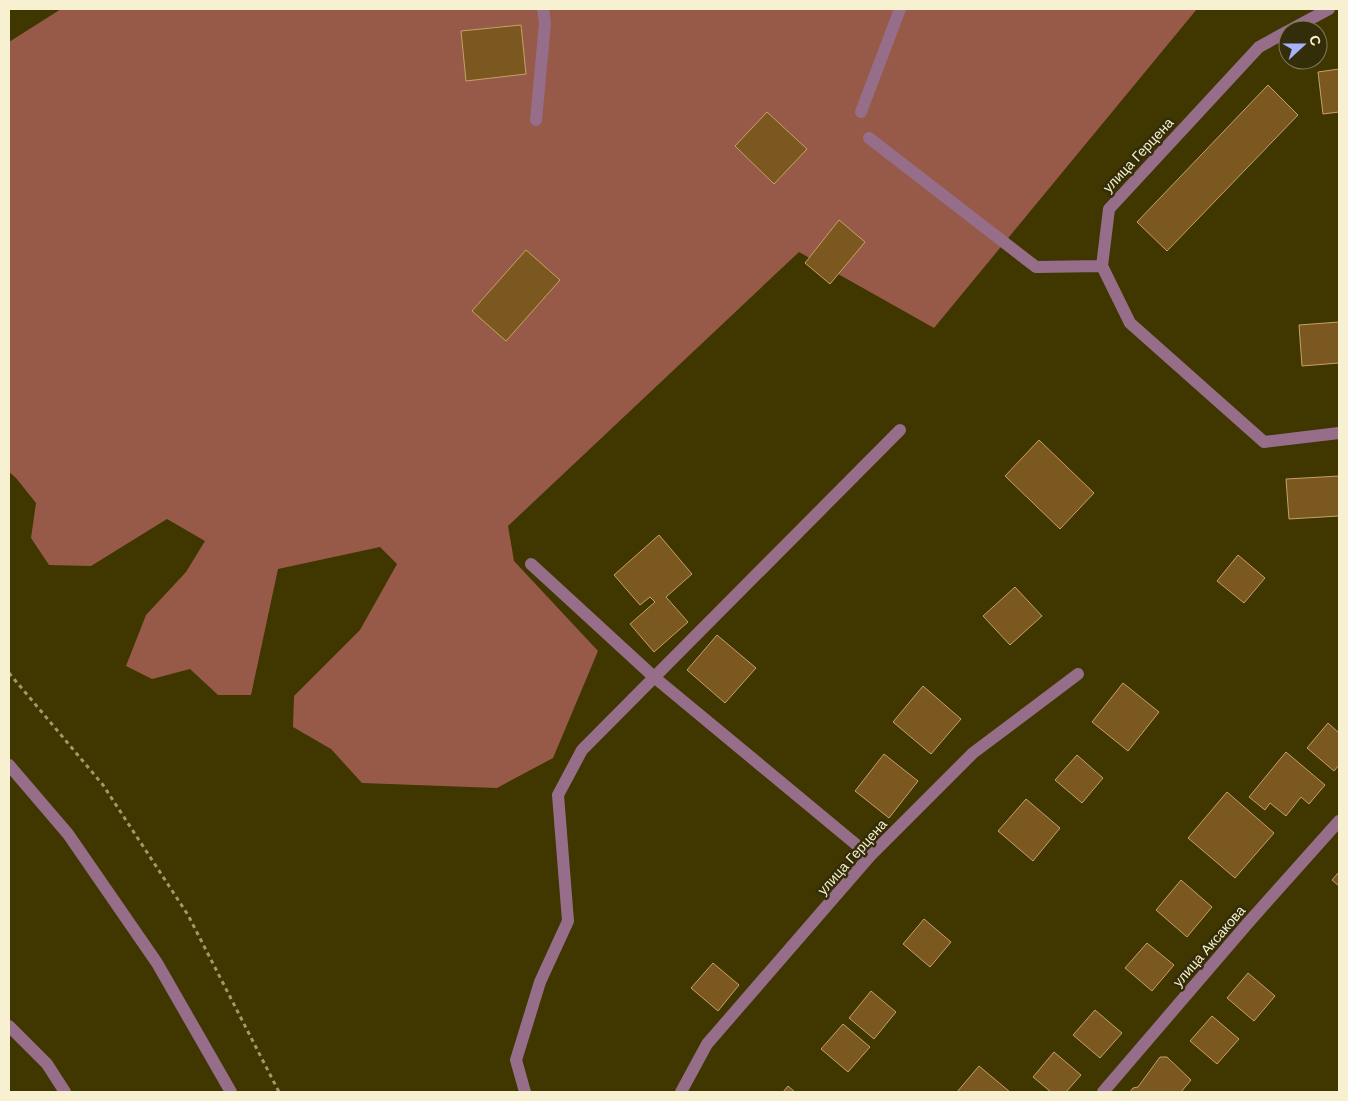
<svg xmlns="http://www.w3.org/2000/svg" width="1348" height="1101" viewBox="0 0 1348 1101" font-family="Arial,sans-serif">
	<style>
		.forest { fill: #975a48 }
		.building { fill: #7a581f; stroke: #c6a168 }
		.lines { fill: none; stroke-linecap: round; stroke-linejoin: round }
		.path { stroke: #a1986e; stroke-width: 3; stroke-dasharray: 4 4; stroke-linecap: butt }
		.minor { stroke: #966e8a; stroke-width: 12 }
		.labels { text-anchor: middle; stroke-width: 5; stroke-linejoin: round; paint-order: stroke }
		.street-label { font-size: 14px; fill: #f8f1d1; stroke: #342d09 }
	</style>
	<rect width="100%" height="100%" fill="#403600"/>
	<path class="forest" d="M 61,9 L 1197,9 L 934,328 L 799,252 L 508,526 L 514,561 L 598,651 L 553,758 L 497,788 L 362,783 L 331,749 L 293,727 L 294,696 L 360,630 L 397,564 L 380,547 L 278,569 L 251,695 L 218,695 L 190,669 L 152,679 L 126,666 L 146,615 L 186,572 L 205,541 L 167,519 L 91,566 L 49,565 L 31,538 L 36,503 L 16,478 L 9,472 L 9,42 Z"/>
	<path class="building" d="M 521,25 L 526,74 L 466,81 L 461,31 Z
		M 1339,69 L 1339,112 L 1323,114 L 1318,72 Z
		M 1268,85 L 1298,115 L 1167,251 L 1137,222 Z
		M 767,112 L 807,149 L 774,184 L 735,146 Z
		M 839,220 L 865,242 L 830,284 L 805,263 Z
		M 526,250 L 560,280 L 506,341 L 472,311 Z
		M 1339,322 L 1339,363 L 1302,366 L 1299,325 Z
		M 1039,440 L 1094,493 L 1060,529 L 1005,476 Z
		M 1339,476 L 1339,516 L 1289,519 L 1286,479 Z
		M 659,535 L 692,574 L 666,597 L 688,622 L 654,652 L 630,624 L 655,602 L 650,597 L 640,605 L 614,575 Z
		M 1238,555 L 1265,578 L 1244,603 L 1217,581 Z
		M 1015,587 L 1042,616 L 1010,645 L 983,616 Z
		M 717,635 L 756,668 L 725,703 L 687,670 Z
		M 1123,683 L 1159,712 L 1128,751 L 1092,722 Z
		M 923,686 L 961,719 L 931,754 L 893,722 Z
		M 1328,723 L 1339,733 L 1339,765 L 1334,771 L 1307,748 Z
		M 1286,752 L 1325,785 L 1309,804 L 1301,797 L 1286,816 L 1270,803 L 1265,810 L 1249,797 Z
		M 884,754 L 918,781 L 889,818 L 855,791 Z
		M 1077,755 L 1103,778 L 1082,803 L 1055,780 Z
		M 1227,792 L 1274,833 L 1235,878 L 1188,838 Z
		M 1026,799 L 1060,828 L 1033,861 L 998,831 Z
		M 1339,872 L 1339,886 L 1332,880 Z
		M 1181,880 L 1212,907 L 1187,937 L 1156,910 Z
		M 924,919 L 951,942 L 930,967 L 903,944 Z
		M 1147,943 L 1174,965 L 1152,991 L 1125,968 Z
		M 713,963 L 739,985 L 718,1011 L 691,988 Z
		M 1248,973 L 1275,996 L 1254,1021 L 1227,998 Z
		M 871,991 L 896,1012 L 874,1039 L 849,1018 Z
		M 1095,1010 L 1122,1033 L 1100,1058 L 1073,1035 Z
		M 1212,1016 L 1239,1039 L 1217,1064 L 1190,1041 Z
		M 843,1024 L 870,1047 L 848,1072 L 821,1049 Z
		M 1054,1052 L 1081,1075 L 1066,1092 L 1051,1092 L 1033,1077 Z
		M 1160,1057 L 1167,1057 L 1191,1080 L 1181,1092 L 1130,1092 L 1133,1088 L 1138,1087 Z
		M 979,1066 L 1010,1092 L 957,1092 Z
		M 788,1086 L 795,1092 L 783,1092 Z"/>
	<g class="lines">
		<path class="path" d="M 9,673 L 103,785 L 188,915 L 279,1092"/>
		<path class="minor" d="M 1290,30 L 1329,9
			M 1288,31 L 1259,47 L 1109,209 L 1102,266 L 1130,323 L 1264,442 L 1339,433
			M 861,112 L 900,9
			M 536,120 L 545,23 L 543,9
			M 869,138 L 1036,267 L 1102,266
			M 531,564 L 654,677 L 870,856
			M 9,765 L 68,834 L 157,963 L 231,1092
			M 9,1026 L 47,1064 L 65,1092
			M 525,1092 L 516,1060 L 540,982 L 568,921 L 558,795 L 582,750 L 900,430
			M 681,1092 L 707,1044 L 870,856 L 973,753 L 1078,674
			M 1103,1092 L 1248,923 L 1339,821"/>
	</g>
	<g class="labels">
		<g class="street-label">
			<text transform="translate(1138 155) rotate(-47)" y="5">улица Герцена</text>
			<text transform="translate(852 857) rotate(-48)" y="5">улица Герцена</text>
			<text transform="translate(1209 946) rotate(-49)" y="5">улица Аксакова</text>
		</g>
	</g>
	<rect width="1348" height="1101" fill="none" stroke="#f8f1d1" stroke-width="20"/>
	<g transform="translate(1303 45) rotate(69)"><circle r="24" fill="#342d09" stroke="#827b59"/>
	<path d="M0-4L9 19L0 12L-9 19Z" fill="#a7b1fc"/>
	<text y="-8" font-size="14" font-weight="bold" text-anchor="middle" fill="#f8f1d1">С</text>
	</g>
</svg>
